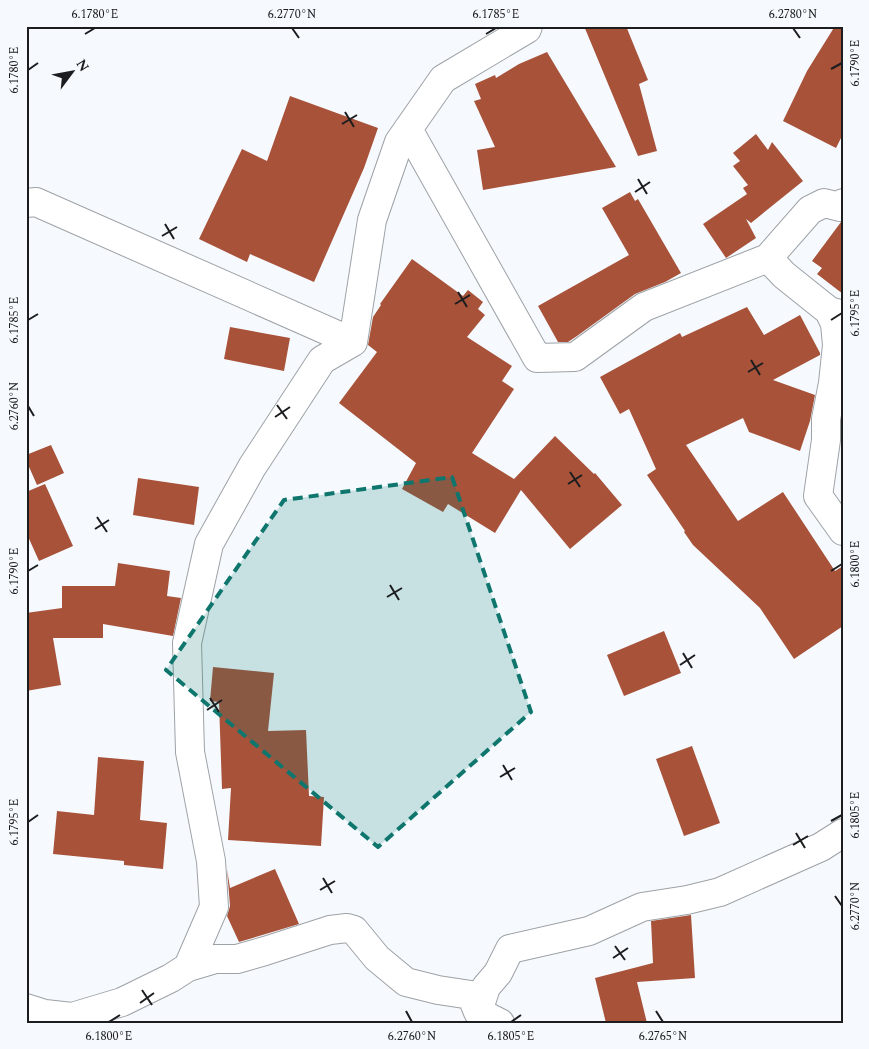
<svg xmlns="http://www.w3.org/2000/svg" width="869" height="1049" viewBox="0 0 869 1049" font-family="Spectral,serif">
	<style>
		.building { fill: #a8523a }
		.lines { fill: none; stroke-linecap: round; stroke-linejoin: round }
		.minor-casing { stroke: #9da2a6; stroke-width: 30 }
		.minor { stroke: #fff; stroke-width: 28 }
		.marked { fill: #0f766e; fill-opacity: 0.2; stroke: #0f766e; stroke-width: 4; stroke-dasharray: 10 6; stroke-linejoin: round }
		.ticks { fill: none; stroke: #1b1d1f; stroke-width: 2 }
		.neatline { fill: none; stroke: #1b1d1f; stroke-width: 2 }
		.ticks-label { font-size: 12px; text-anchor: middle; fill: #1b1d1f }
	</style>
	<rect width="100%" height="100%" fill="#f6fafe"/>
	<path class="building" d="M 584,26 L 626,26 L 648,80 L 639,84 L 657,151 L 638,156 Z
		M 835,26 L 843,26 L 843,134 L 836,148 L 783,121 L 807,71 Z
		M 547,52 L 616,167 L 483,190 L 477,150 L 495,147 L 474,101 L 481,99 L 475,84 L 495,75 L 496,78 L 519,64 Z
		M 290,96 L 378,128 L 364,168 L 314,282 L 250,254 L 247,262 L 199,239 L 242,149 L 267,161 Z
		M 756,134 L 768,150 L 772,142 L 803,181 L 751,223 L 746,219 L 756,238 L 726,258 L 703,224 L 747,194 L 743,188 L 748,185 L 733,166 L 740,161 L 733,153 Z
		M 630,192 L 635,201 L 638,199 L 681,273 L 665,282 L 635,294 L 577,336 L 568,342 L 558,342 L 538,306 L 629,255 L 602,208 Z
		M 841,222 L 843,222 L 843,294 L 817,274 L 822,268 L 812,261 Z
		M 412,259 L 463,296 L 468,290 L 483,302 L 478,309 L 485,315 L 467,337 L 512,366 L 502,381 L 514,389 L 472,453 L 514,479 L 555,436 L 594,474 L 595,473 L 622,505 L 570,549 L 521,490 L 495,533 L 448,504 L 443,512 L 402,489 L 416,463 L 339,403 L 377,352 L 368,345 L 373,317 L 381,305 L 380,304 Z
		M 747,307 L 764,335 L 800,315 L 820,353 L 820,355 L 773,380 L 815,395 L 810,421 L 800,451 L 749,432 L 743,418 L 686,445 L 738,521 L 783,492 L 835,571 L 843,566 L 843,626 L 794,659 L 760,608 L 693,545 L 684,532 L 685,531 L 647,475 L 656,469 L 629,409 L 620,414 L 600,377 L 680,333 L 682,337 Z
		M 230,327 L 290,338 L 284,371 L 224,359 Z
		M 51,445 L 64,473 L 37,485 L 26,460 L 26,455 Z
		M 138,478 L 199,487 L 194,525 L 133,515 Z
		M 45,484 L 73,546 L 39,561 L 26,532 L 26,492 Z
		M 118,563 L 170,571 L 167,596 L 181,598 L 173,636 L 103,624 L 103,638 L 53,638 L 61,685 L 26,691 L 26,613 L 62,608 L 62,586 L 115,586 Z
		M 664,631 L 681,673 L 624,696 L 607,655 Z
		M 213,667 L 274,673 L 268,731 L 306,730 L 309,796 L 324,797 L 321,846 L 228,840 L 231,788 L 222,789 L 219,702 L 210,701 Z
		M 692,746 L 720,823 L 684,836 L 656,759 Z
		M 98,757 L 144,761 L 140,820 L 167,823 L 163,869 L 124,865 L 124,861 L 53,854 L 57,811 L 94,815 Z
		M 227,869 L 230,888 L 275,869 L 299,924 L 239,942 L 227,916 L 230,906 Z
		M 691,915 L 695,978 L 637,982 L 647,1023 L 606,1023 L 595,978 L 653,963 L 651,921 Z"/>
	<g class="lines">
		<g class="minor-casing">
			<path id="minor" d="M 408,129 L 537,358 L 575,357 L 644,307 L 768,258 L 810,210 L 824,203 L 840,207 L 843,203
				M 26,203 L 36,202 L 353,342
				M 768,258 L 784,275 L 829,311 L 843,315
				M 829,311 L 835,324 L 837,345 L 833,383 L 826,419 L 826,440 L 818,496 L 843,531
				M 188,967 L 214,907 L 211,861 L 190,752 L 187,643 L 209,544 L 252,467 L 322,360 L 353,342 L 372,220 L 399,142 L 443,79 L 527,29 L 528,26
				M 26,1008 L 45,1014 L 72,1017 L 122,1002 L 171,978 L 188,967 L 215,959 L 237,959 L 265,951 L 330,930 L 347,928 L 354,930 L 377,958 L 406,982 L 438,990 L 471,995 L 478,1012 L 486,987 L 498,973 L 510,949 L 589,931 L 642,907 L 687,900 L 720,892 L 821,847 L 843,833
				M 478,1012 L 500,1023"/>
		</g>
		<use href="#minor" class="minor"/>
	</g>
	<path class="marked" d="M 452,477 L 531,712 L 378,847 L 166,670 L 284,500 Z"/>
	<path class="ticks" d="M 292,28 L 299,38M 793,28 L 800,38M 85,34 L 95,28M 486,34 L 496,28M 831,69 L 842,63M 28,70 L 38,63M 345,112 L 354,127M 342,124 L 357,115M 638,179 L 647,194M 635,192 L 650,182M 165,224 L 174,239M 162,236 L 177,227M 458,292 L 467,307M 455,304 L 470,295M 28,320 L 38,314M 831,320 L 842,313M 751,360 L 760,375M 748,372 L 763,363M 277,405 L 287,419M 28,406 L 34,416M 275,417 L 290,407M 570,472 L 580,487M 568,484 L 582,475M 97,517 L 107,532M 95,529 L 109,520M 28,571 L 38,565M 831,571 L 842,564M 390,585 L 399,600M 387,597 L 402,588M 683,653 L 692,668M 680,665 L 695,655M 210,698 L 219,712M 207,710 L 222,700M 503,765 L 512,780M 500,777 L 515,768M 831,821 L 842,815M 28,822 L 38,815M 796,833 L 805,848M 793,845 L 808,836M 323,878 L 332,893M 320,890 L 335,881M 835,896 L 842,906M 615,946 L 625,960M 613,958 L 628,948M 142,990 L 152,1005M 140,1003 L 154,993M 406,1011 L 412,1022M 656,1011 L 663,1022M 109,1022 L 120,1015M 511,1022 L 521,1015"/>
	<rect width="869" height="1049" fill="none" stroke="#f6fafe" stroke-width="55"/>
	<g transform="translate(72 72) rotate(58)" stroke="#f6fafe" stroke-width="4" paint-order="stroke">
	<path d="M0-4L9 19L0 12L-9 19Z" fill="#1b1d1f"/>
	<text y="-8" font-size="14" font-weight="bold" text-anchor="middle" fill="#1b1d1f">N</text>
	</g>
	<rect x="28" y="28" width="814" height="994" class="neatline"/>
	<g class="ticks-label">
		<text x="95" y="18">6.1780°E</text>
		<text x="292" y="18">6.2770°N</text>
		<text x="496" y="18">6.1785°E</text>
		<text x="793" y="18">6.2780°N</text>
		<text transform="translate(855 63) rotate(-90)" y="4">6.1790°E</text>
		<text transform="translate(14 70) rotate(-90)" y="4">6.1780°E</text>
		<text transform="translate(855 313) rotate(-90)" y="4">6.1795°E</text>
		<text transform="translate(14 320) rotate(-90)" y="4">6.1785°E</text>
		<text transform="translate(14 406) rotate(-90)" y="4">6.2760°N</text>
		<text transform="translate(855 564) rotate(-90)" y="4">6.1800°E</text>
		<text transform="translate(14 571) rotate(-90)" y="4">6.1790°E</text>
		<text transform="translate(855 815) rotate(-90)" y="4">6.1805°E</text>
		<text transform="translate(14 822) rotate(-90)" y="4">6.1795°E</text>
		<text transform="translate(855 906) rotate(-90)" y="4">6.2770°N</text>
		<text x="109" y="1040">6.1800°E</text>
		<text x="412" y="1040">6.2760°N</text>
		<text x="511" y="1040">6.1805°E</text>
		<text x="663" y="1040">6.2765°N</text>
	</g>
</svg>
